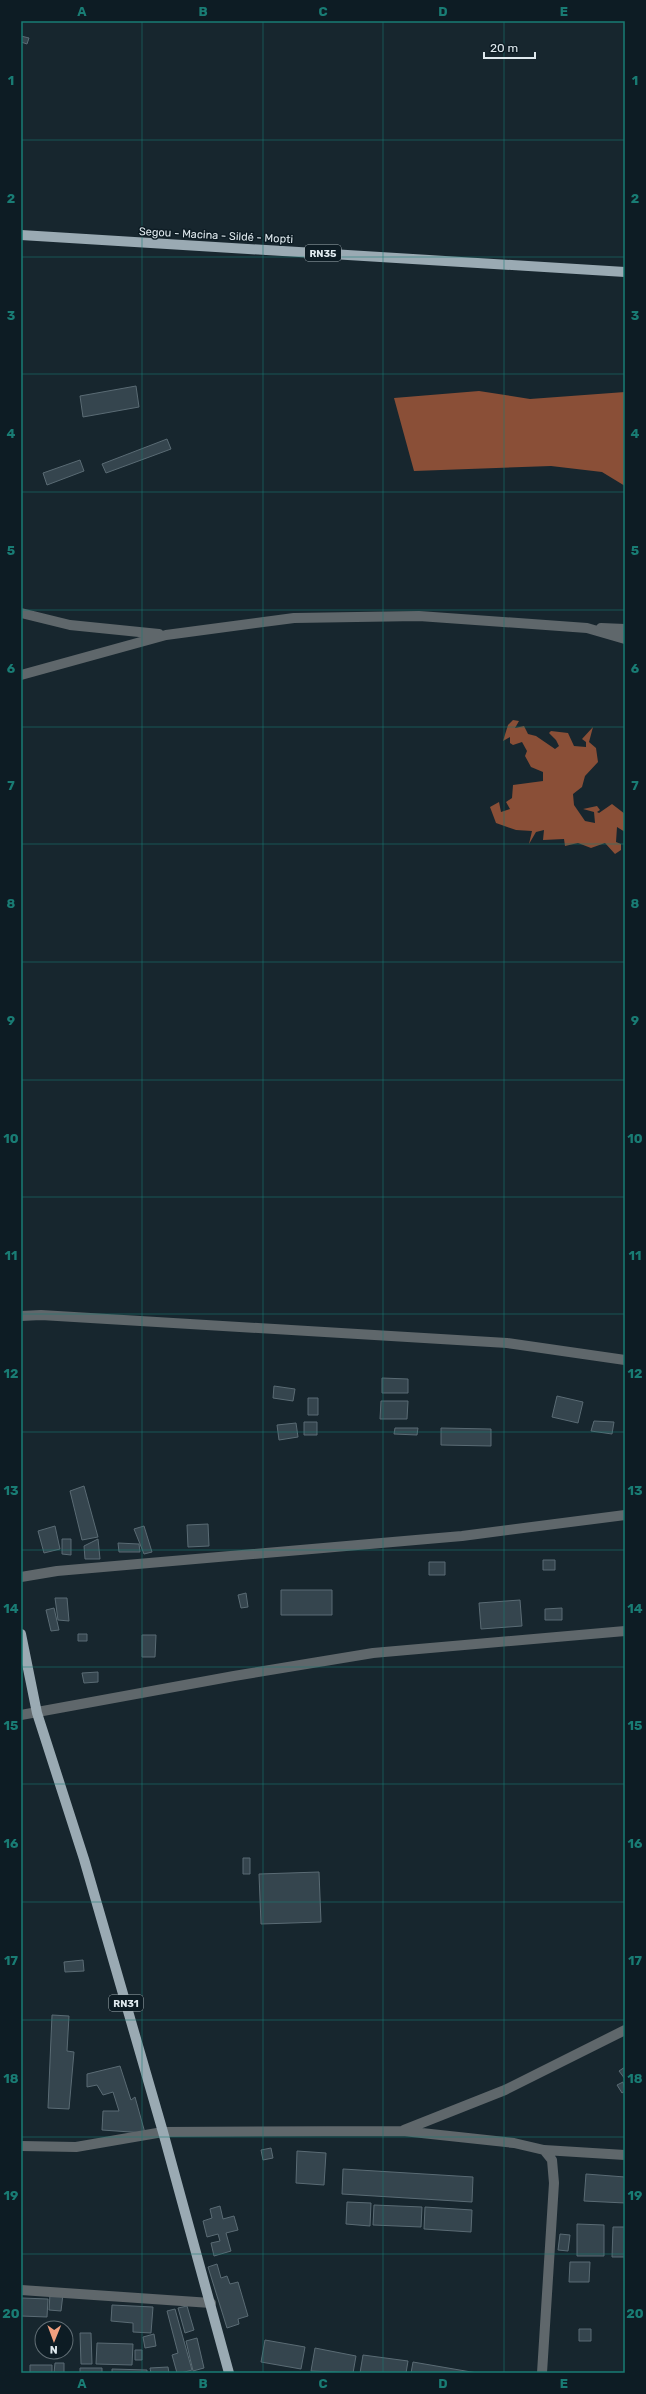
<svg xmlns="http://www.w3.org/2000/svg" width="646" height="2394" viewBox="0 0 646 2394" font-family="Rubik,sans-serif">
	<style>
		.water { fill: #8a4f37 }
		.building { fill: #35454e; stroke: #5a6b74 }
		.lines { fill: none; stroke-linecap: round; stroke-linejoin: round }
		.minor { stroke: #5f676b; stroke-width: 10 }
		.major { stroke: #9aaab3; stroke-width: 10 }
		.grid { fill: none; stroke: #197c74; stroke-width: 1; stroke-opacity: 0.55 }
		.labels { text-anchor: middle; stroke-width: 3; stroke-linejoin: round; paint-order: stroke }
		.shield { fill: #0d1c24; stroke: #a0acb1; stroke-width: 1 }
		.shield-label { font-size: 10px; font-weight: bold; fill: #dfe9ee }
		.street-label { font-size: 11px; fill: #dfe9ee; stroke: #0d1c24 }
		.neatline { fill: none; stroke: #197c74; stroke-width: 1.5 }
		.grid-label { font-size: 13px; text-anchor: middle; font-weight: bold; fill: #197c74 }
	</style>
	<rect width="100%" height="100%" fill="#17262e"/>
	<path class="water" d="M 479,391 L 530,399 L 625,392 L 625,486 L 602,472 L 551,466 L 414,471 L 394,398 Z
		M 513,720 L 519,721 L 515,728 L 524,726 L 528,734 L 536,736 L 555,749 L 559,746 L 556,740 L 549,733 L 551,731 L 568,733 L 574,746 L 586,747 L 586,742 L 582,739 L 593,727 L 589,742 L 596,748 L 598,762 L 585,776 L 582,787 L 573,794 L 574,805 L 585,821 L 595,823 L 594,812 L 583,809 L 597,806 L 600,810 L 597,812 L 599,813 L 612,804 L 625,814 L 625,832 L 617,827 L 616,842 L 621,844 L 621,850 L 615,854 L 605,843 L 591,848 L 578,843 L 565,846 L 564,839 L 543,840 L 544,830 L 536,832 L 529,844 L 532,831 L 516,830 L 496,823 L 490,807 L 499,802 L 501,812 L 510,809 L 506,802 L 512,798 L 513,785 L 543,781 L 543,772 L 531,767 L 525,756 L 527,751 L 522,742 L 513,745 L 510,743 L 510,737 L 503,741 L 508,725 Z"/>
	<path class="building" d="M 21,36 L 29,38 L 27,44 L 21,42 Z
		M 136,386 L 139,407 L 83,417 L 80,396 Z
		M 167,439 L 171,449 L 106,473 L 102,464 Z
		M 80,460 L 84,471 L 47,485 L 43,473 Z
		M 382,1378 L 408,1379 L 408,1393 L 382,1393 Z
		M 274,1386 L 295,1389 L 293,1401 L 273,1398 Z
		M 557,1396 L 583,1402 L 578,1423 L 552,1417 Z
		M 308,1398 L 318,1398 L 318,1415 L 308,1415 Z
		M 381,1401 L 408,1401 L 407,1419 L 380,1419 Z
		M 594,1421 L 614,1422 L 612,1434 L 591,1431 Z
		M 304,1422 L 317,1422 L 317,1435 L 304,1435 Z
		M 296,1423 L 298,1437 L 279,1440 L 277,1425 Z
		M 395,1428 L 418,1428 L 417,1435 L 394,1434 Z
		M 441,1428 L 491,1429 L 491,1446 L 441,1445 Z
		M 84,1486 L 98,1537 L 82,1540 L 70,1491 Z
		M 208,1524 L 209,1546 L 188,1547 L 187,1525 Z
		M 55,1526 L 60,1549 L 44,1553 L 38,1531 Z
		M 144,1526 L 152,1552 L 144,1554 L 134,1529 Z
		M 62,1539 L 71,1539 L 71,1555 L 62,1554 Z
		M 98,1539 L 100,1559 L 85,1559 L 84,1546 Z
		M 118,1543 L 139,1544 L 140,1552 L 119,1552 Z
		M 543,1560 L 555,1560 L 555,1570 L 543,1570 Z
		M 429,1562 L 445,1562 L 445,1575 L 429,1575 Z
		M 281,1590 L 332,1590 L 332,1615 L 281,1615 Z
		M 246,1593 L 248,1607 L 241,1608 L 238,1595 Z
		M 55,1598 L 67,1598 L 69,1621 L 58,1620 Z
		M 520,1600 L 522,1626 L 481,1629 L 479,1603 Z
		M 54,1608 L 59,1630 L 51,1631 L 46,1610 Z
		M 562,1608 L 562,1620 L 545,1620 L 545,1609 Z
		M 78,1634 L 87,1634 L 87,1641 L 78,1641 Z
		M 142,1635 L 156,1635 L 155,1657 L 142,1657 Z
		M 98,1672 L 98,1682 L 84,1683 L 82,1673 Z
		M 243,1858 L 250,1858 L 250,1874 L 243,1874 Z
		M 319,1872 L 321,1922 L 261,1924 L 259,1874 Z
		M 83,1960 L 84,1971 L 65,1972 L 64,1962 Z
		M 52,2015 L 69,2016 L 67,2051 L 74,2052 L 69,2109 L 48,2108 Z
		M 120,2066 L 131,2100 L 135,2097 L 145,2133 L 102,2130 L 103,2111 L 119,2111 L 113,2092 L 103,2095 L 97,2085 L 87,2087 L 87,2074 Z
		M 625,2067 L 625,2079 L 619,2071 Z
		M 623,2082 L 625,2091 L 622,2093 L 617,2085 Z
		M 271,2148 L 273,2158 L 263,2160 L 261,2150 Z
		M 297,2151 L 326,2153 L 324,2185 L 296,2183 Z
		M 343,2169 L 473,2177 L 472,2202 L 342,2194 Z
		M 586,2174 L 625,2177 L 625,2203 L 584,2201 Z
		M 347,2202 L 371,2203 L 370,2226 L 346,2224 Z
		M 374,2205 L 422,2207 L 421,2227 L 373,2225 Z
		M 220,2206 L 223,2219 L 234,2216 L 238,2230 L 226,2233 L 231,2251 L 214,2256 L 211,2243 L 220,2241 L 218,2234 L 207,2237 L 203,2221 L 212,2218 L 210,2209 Z
		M 425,2207 L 472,2210 L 471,2232 L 424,2229 Z
		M 577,2224 L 604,2225 L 604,2256 L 577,2256 Z
		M 613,2227 L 625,2227 L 625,2257 L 612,2257 Z
		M 560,2234 L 570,2235 L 568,2251 L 558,2250 Z
		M 570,2262 L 590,2262 L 589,2282 L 569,2282 Z
		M 217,2264 L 221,2278 L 227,2276 L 230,2284 L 238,2282 L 248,2316 L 238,2319 L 239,2324 L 227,2328 L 208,2267 Z
		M 50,2294 L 63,2294 L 61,2311 L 49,2310 Z
		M 22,2298 L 48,2299 L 47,2317 L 21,2316 Z
		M 112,2305 L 153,2307 L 151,2333 L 133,2332 L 133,2323 L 111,2321 Z
		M 187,2306 L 194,2330 L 185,2333 L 178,2308 Z
		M 175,2309 L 192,2370 L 181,2373 L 177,2373 L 172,2355 L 178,2353 L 167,2311 Z
		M 579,2329 L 591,2329 L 591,2341 L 579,2341 Z
		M 80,2333 L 91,2333 L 92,2364 L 81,2364 Z
		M 154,2334 L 156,2346 L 145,2348 L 143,2337 Z
		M 197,2338 L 204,2368 L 193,2371 L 186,2341 Z
		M 265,2340 L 305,2347 L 301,2369 L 261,2362 Z
		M 97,2343 L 133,2344 L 132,2365 L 96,2364 Z
		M 315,2348 L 356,2356 L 353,2373 L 311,2371 Z
		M 135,2350 L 142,2350 L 142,2360 L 135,2360 Z
		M 363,2355 L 408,2361 L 406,2373 L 360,2373 Z
		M 413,2362 L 477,2373 L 411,2373 Z
		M 55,2363 L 64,2363 L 64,2373 L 54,2373 Z
		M 30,2365 L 52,2365 L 52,2373 L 30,2373 Z
		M 168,2367 L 169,2373 L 151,2373 L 150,2368 Z
		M 80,2368 L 102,2368 L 102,2373 L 80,2373 Z
		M 112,2369 L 147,2370 L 147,2373 L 112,2373 Z"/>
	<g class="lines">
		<path class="minor" d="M 21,613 L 70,625 L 159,634
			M 601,628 L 625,629
			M 21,675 L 166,635 L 294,618 L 419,616 L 587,628 L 625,639
			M 21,1316 L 41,1315 L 507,1343 L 625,1360
			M 21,1577 L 57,1571 L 462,1536 L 625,1515
			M 21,1715 L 234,1676 L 373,1653 L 625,1631
			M 404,2130 L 505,2090 L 625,2030
			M 21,2146 L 76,2147 L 163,2132 L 403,2131 L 514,2143 L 544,2150 L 552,2160 L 554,2183 L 542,2373
			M 544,2150 L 625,2155
			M 21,2290 L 211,2303"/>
		<path class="major" d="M 21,235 L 625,272
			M 21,1634 L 37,1713 L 84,1859 L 163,2132 L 229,2373"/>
	</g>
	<path class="grid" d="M 142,21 L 142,2373M 263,21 L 263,2373M 383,21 L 383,2373M 504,21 L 504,2373M 21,140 L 625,140M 21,257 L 625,257M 21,374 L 625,374M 21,492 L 625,492M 21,610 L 625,610M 21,727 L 625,727M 21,844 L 625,844M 21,962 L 625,962M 21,1080 L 625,1080M 21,1197 L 625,1197M 21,1314 L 625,1314M 21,1432 L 625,1432M 21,1550 L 625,1550M 21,1667 L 625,1667M 21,1784 L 625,1784M 21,1902 L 625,1902M 21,2020 L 625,2020M 21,2137 L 625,2137M 21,2254 L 625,2254"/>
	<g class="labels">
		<g class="shield">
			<rect x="305" y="245" width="36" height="16" rx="3"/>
			<rect x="109" y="1995" width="34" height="16" rx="3"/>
		</g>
		<g class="shield-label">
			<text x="323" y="257">RN35</text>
			<text x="126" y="2007">RN31</text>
		</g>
		<g class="street-label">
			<text transform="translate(216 235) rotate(3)" y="4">Segou - Macina - Sildé - Mopti</text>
		</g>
	</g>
	<rect width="646" height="2394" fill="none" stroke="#0d1c24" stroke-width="44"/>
	<g transform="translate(54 2340) rotate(181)"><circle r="19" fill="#0d1c24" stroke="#616e75"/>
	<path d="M0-3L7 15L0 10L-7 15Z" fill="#f2a07f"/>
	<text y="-6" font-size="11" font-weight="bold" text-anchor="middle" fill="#dfe9ee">N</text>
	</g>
	<path d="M484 52v6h51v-6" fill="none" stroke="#dfe9ee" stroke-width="2"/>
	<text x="490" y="52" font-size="12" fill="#dfe9ee" stroke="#0d1c24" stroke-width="3" paint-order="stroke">20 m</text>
	<rect x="22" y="22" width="602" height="2350" class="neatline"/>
	<g class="grid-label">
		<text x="82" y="16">A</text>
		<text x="203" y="16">B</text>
		<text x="323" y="16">C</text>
		<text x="443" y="16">D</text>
		<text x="564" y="16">E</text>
		<text x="11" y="85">1</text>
		<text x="635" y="85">1</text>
		<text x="11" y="203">2</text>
		<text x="635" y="203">2</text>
		<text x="11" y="320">3</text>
		<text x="635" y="320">3</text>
		<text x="11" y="438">4</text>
		<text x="635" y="438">4</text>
		<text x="11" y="555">5</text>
		<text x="635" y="555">5</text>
		<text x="11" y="673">6</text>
		<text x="635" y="673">6</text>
		<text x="11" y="790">7</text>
		<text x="635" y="790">7</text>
		<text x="11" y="908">8</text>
		<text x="635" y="908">8</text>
		<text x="11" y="1025">9</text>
		<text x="635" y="1025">9</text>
		<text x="11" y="1143">10</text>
		<text x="635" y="1143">10</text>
		<text x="11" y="1260">11</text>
		<text x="635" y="1260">11</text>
		<text x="11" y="1378">12</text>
		<text x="635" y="1378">12</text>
		<text x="11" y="1495">13</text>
		<text x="635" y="1495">13</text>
		<text x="11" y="1613">14</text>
		<text x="635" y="1613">14</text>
		<text x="11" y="1730">15</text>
		<text x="635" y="1730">15</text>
		<text x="11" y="1848">16</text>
		<text x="635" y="1848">16</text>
		<text x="11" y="1965">17</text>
		<text x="635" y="1965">17</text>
		<text x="11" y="2083">18</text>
		<text x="635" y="2083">18</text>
		<text x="11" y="2200">19</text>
		<text x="635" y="2200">19</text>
		<text x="11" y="2318">20</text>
		<text x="635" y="2318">20</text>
		<text x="82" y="2388">A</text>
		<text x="203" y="2388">B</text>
		<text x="323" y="2388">C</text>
		<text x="443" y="2388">D</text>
		<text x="564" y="2388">E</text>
	</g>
</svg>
